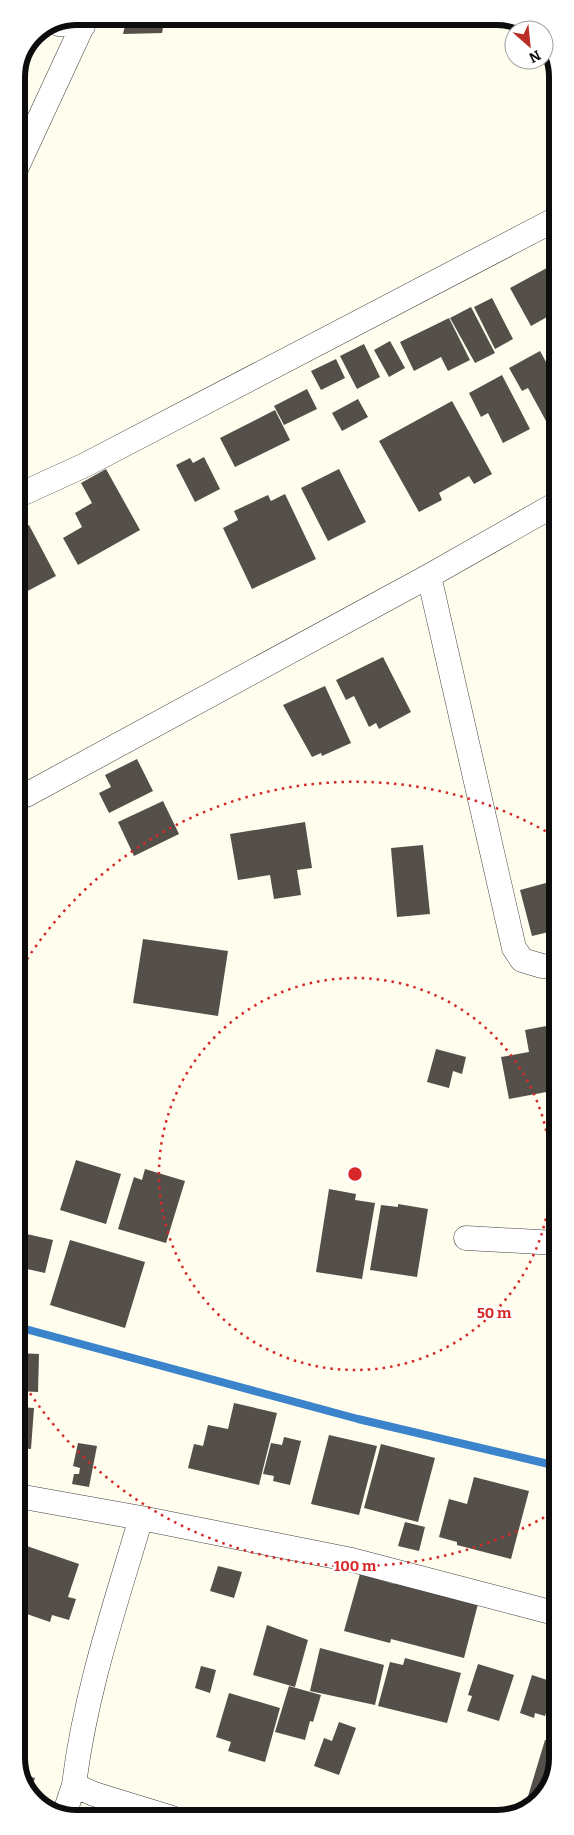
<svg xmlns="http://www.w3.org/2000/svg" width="574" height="1835" viewBox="0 0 574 1835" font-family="Bitter,serif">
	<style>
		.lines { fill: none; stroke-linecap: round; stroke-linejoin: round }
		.stream { stroke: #3b84cb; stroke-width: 8 }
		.building { fill: #554f49 }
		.minor-casing { stroke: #404040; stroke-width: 25 }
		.minor { stroke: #fff; stroke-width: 24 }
		.ring { fill: none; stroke: #d62828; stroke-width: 2.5; stroke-dasharray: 2.5 5 }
		.rim { fill: none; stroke: #0d0d0d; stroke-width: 6 }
		.centre { fill: #d62828; stroke: #fff; stroke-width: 2.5 }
		.ring-label { font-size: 15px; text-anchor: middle; font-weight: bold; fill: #d62828; stroke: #fff; stroke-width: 5; stroke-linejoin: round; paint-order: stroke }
	</style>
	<rect width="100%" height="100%" fill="#fffded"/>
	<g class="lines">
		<path class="stream" d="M 18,1327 L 358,1419 L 557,1466"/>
	</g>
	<path class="building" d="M 127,16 L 165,17 L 162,33 L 123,34 Z
		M 192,16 L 243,16 L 243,17 L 193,25 Z
		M 556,263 L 556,312 L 531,326 L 510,288 Z
		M 492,298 L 513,339 L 495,349 L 474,307 Z
		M 471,307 L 495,353 L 475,363 L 450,318 Z
		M 449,318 L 470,360 L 448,371 L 441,357 L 414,371 L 400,342 Z
		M 390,341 L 405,368 L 389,377 L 374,350 Z
		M 364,344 L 380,377 L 357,389 L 340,356 Z
		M 540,351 L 556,380 L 556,415 L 546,421 L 528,388 L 522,391 L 509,368 Z
		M 336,359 L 345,378 L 321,390 L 311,371 Z
		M 502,375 L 530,429 L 503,443 L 488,413 L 481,417 L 469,393 Z
		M 307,389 L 317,409 L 284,425 L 274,406 Z
		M 358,399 L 368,417 L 342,431 L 332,413 Z
		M 452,401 L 492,474 L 474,484 L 469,476 L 439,493 L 442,500 L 419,512 L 379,441 Z
		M 275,410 L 290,440 L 235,467 L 220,438 Z
		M 204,457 L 220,489 L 195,502 L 176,465 L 190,458 L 193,463 Z
		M 106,469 L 140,530 L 78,565 L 63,538 L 82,527 L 75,513 L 92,503 L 81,483 Z
		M 339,469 L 366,522 L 328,541 L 301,488 Z
		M 285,494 L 316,559 L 252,589 L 223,528 L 238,520 L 234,511 L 268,495 L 271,501 Z
		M 29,525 L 56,576 L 20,595 L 17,590 L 17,532 Z
		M 17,613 L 26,631 L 17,636 Z
		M 383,657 L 411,712 L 379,729 L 376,723 L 369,727 L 354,696 L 346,700 L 336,680 Z
		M 325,686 L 351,743 L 322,756 L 321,753 L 312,757 L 283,705 Z
		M 137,759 L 153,791 L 109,813 L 99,793 L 111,787 L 105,775 Z
		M 163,801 L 179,834 L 134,856 L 118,822 Z
		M 305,822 L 312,868 L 297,870 L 301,895 L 274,899 L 270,875 L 238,880 L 230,834 Z
		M 423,845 L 430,914 L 397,917 L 391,848 Z
		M 557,880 L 557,930 L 532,936 L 520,890 Z
		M 143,939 L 228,951 L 218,1016 L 133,1003 Z
		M 557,1024 L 557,1090 L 509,1099 L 501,1057 L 529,1052 L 525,1030 Z
		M 436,1049 L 466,1057 L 462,1074 L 453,1071 L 449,1088 L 427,1082 Z
		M 76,1160 L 121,1174 L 106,1224 L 60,1210 Z
		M 145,1169 L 185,1181 L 166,1243 L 118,1229 L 134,1177 L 142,1180 Z
		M 329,1189 L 356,1194 L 355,1200 L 375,1203 L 362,1279 L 316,1272 Z
		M 398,1204 L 428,1209 L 417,1277 L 370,1270 L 381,1205 L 398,1207 Z
		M 18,1232 L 53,1240 L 45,1273 L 18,1267 Z
		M 70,1240 L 145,1262 L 125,1328 L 50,1305 Z
		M 18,1353 L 39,1354 L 38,1392 L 18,1391 Z
		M 234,1403 L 277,1413 L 259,1485 L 188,1468 L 194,1444 L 203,1446 L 208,1425 L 228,1429 Z
		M 18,1407 L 34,1408 L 31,1449 L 18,1448 Z
		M 329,1435 L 377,1446 L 359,1515 L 311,1504 Z
		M 284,1437 L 301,1441 L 290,1485 L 273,1481 L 274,1476 L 263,1474 L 271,1443 L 282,1445 Z
		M 78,1443 L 97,1446 L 89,1487 L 72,1484 L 74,1474 L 79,1474 L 80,1468 L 73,1466 Z
		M 381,1444 L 435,1458 L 418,1522 L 364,1508 Z
		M 474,1477 L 529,1491 L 511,1559 L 457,1545 L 457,1542 L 439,1537 L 449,1499 L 467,1504 Z
		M 405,1522 L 425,1527 L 419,1551 L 398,1546 Z
		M 18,1543 L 79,1564 L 68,1597 L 76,1599 L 69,1620 L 52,1615 L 50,1622 L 18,1611 Z
		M 218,1566 L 242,1572 L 234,1598 L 210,1591 Z
		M 360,1574 L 394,1584 L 396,1578 L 479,1600 L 464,1658 L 391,1639 L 390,1643 L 344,1631 Z
		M 267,1625 L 308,1640 L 295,1687 L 253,1675 Z
		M 320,1648 L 384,1665 L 375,1705 L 310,1691 Z
		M 405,1658 L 461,1673 L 447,1723 L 378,1706 L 390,1662 L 403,1665 Z
		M 478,1664 L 514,1675 L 499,1721 L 467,1711 L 472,1696 L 468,1695 Z
		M 201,1666 L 216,1670 L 210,1693 L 195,1688 Z
		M 532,1675 L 556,1683 L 545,1716 L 535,1713 L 534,1718 L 520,1713 Z
		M 289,1686 L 321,1695 L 313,1722 L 310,1721 L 305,1740 L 275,1732 Z
		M 229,1693 L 280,1708 L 265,1762 L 228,1751 L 231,1742 L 216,1737 Z
		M 339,1722 L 356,1728 L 339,1775 L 314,1766 L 324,1738 L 332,1741 Z
		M 545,1740 L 558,1743 L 558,1758 L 545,1795 L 530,1805 L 526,1803 Z
		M 18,1773 L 35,1778 L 30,1793 Z"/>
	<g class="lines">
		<g class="minor-casing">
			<path id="minor" d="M 59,24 L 83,26
				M 16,169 L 87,16
				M 17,496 L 85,465 L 556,219
				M 429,576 L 514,948 L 522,960 L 542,966 L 557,967
				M 26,795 L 429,576 L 556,504
				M 466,1238 L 557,1243
				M 18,1496 L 141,1518 C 115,1606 85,1693 74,1785 L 94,1794 L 172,1818
				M 141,1518 L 352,1560 L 558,1614
				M 64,1815 L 74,1785"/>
		</g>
		<use href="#minor" class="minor"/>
	</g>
	<g class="ring">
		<circle cx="355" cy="1174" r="196"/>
		<path d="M557 1510A392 392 0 0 1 19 1376M19 972A392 392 0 0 1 554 836"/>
	</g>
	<path d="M0 0H574V1835H0ZM77 25H497A52 52 0 0 1 549 77V1758A52 52 0 0 1 497 1810H77A52 52 0 0 1 25 1758V77A52 52 0 0 1 77 25Z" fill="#fff" fill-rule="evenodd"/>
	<path class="rim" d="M77 25H497A52 52 0 0 1 549 77V1758A52 52 0 0 1 497 1810H77A52 52 0 0 1 25 1758V77A52 52 0 0 1 77 25Z"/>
	<circle cx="355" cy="1174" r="8" class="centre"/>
	<g class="ring-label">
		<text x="494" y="1318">50 m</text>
		<text x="355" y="1571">100 m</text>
	</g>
	<g transform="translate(529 45) rotate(153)"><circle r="24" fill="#ffffff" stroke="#9e9e9e"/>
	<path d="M0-4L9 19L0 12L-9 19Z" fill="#bb2e27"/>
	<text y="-8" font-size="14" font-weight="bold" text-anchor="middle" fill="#0d0d0d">N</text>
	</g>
</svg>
